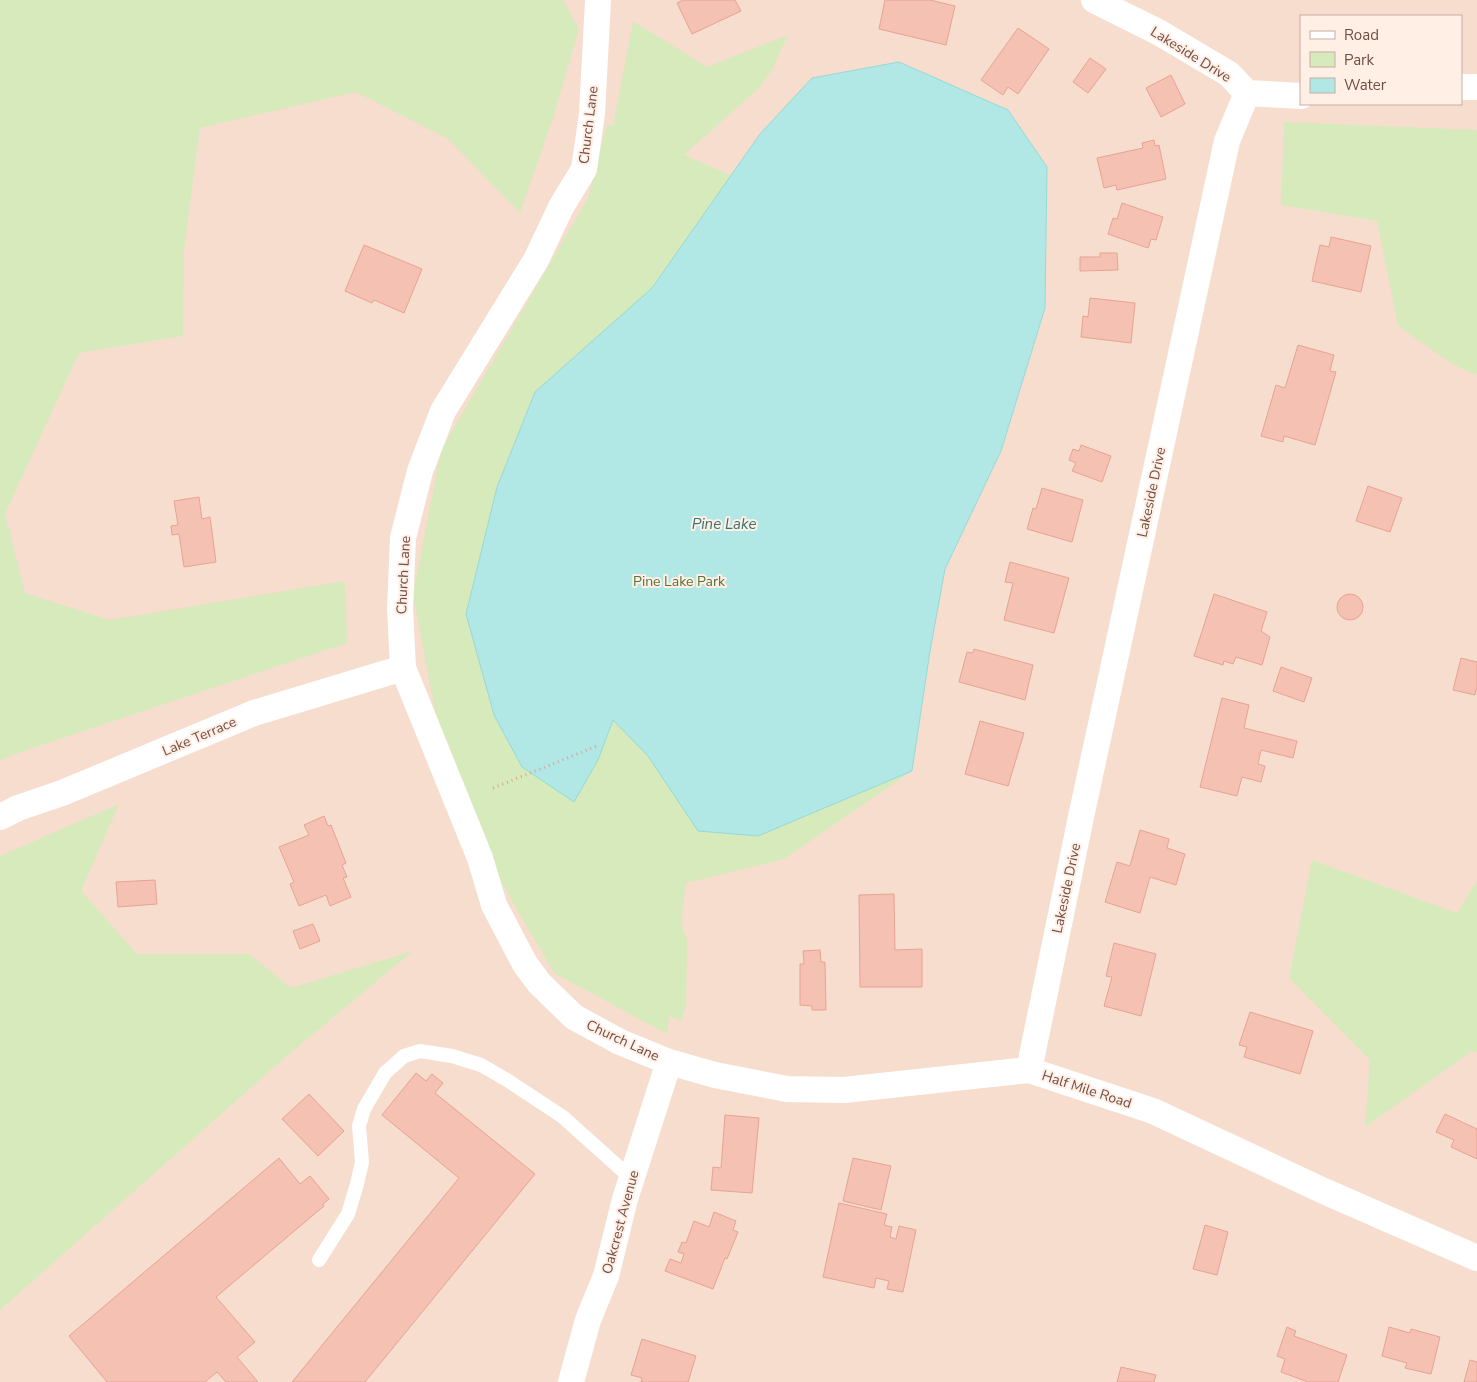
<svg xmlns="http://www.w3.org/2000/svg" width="1477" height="1382" viewBox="0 0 1477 1382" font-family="'Nunito Sans',sans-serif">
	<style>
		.residential { fill: #f7ddce; fill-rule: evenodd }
		.green { fill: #d7eabb }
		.water { fill: #b1e7e4; stroke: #97d9d7 }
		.building { fill: #f4c1b3; stroke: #e7a393 }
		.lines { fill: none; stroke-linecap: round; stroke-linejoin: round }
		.path { stroke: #d8a497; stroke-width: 3; stroke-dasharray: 1 4; stroke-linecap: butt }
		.lane { stroke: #fff; stroke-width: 14 }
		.street { stroke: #fff; stroke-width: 26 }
		.labels { text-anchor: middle; stroke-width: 4; stroke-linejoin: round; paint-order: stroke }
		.street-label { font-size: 14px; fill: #734d45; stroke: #ffefe4 }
		.park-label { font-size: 14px; fill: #56743a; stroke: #ffefe4 }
		.water-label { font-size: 15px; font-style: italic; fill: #367372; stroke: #ffefe4 }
	</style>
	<rect width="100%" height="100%" fill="#fdeadd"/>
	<path class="residential" d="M 0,0 L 1477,0 L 1477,1382 L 0,1382 ZM 1301,16 L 1461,16 L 1461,104 L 1301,104 Z"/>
	<path class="green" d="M 0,0 L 563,0 L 579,29 L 553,118 L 520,213 L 448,139 L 356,92 L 200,128 L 184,250 L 183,336 L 79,353 L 5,514 L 25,593 L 110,620 L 345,581 L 347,643 L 15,754 L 0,760 Z
		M 633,21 L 707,67 L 788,35 L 772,70 L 759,88 L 684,155 L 731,175 L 784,107 L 812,78 L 899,62 L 1008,110 L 1047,167 L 1045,308 L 1001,451 L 945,569 L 930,651 L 912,771 L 784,859 L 686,883 L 681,922 L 687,940 L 686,1008 L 681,1021 L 669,1016 L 667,1034 L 554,973 L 497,875 L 437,721 L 413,595 L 441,450 L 588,198 L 607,124 L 613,126 Z
		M 1284,122 L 1477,130 L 1477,375 L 1454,365 L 1398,326 L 1377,221 L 1281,205 Z
		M 119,804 L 81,891 L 137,954 L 249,954 L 291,988 L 413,951 L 289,1054 L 0,1310 L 0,856 Z
		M 1312,860 L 1457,913 L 1477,881 L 1477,1052 L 1472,1051 L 1365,1127 L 1370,1060 L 1289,978 Z"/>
	<path class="water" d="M 899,62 L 1008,110 L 1047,167 L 1045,308 L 1001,451 L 945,569 L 930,651 L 912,771 L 758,836 L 698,831 L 648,756 L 613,720 L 598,760 L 574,802 L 522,767 L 494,715 L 466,614 L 497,487 L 535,392 L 652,288 L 760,134 L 812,78 Z"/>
	<path class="building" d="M 683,0 L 735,0 L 741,11 L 692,34 L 677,3 Z
		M 885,0 L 930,0 L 955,6 L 946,45 L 879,29 Z
		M 1018,28 L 1049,49 L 1018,94 L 1008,87 L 1003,95 L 981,80 Z
		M 1090,58 L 1106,69 L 1088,93 L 1073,82 Z
		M 1171,75 L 1185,104 L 1161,117 L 1146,88 Z
		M 1154,140 L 1155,146 L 1159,145 L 1166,179 L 1117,190 L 1116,185 L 1104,188 L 1097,158 L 1143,148 L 1142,143 Z
		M 1122,203 L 1163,217 L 1156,240 L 1151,239 L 1148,248 L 1108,234 L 1113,218 L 1117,219 Z
		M 1331,237 L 1371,246 L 1361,292 L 1312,281 L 1320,245 L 1329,247 Z
		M 364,245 L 422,269 L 404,313 L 374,300 L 372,303 L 345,291 Z
		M 1100,253 L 1117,253 L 1118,270 L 1080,271 L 1080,257 L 1100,257 Z
		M 1090,298 L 1135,303 L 1131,343 L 1081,337 L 1083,316 L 1088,317 Z
		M 1298,345 L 1334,355 L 1330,371 L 1336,372 L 1315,445 L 1284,436 L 1283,442 L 1261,436 L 1276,385 L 1285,388 Z
		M 1081,445 L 1111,456 L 1102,482 L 1072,471 L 1076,463 L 1069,460 L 1073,449 L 1079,451 Z
		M 1368,486 L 1402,498 L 1390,532 L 1356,521 Z
		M 1042,488 L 1083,500 L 1072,542 L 1027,529 L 1033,508 L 1036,509 Z
		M 199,497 L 202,519 L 210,517 L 216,562 L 184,567 L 179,534 L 172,535 L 171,526 L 178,525 L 174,501 Z
		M 1010,562 L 1069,578 L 1054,633 L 1004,620 L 1013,583 L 1005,582 Z
		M 1214,594 L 1267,612 L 1261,631 L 1270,637 L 1262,665 L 1236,657 L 1233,664 L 1224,661 L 1223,665 L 1194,656 Z
		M1337 607a13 13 0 1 1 26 0a13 13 0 1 1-26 0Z
		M 974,649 L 1033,665 L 1025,700 L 959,682 L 967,652 L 973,653 Z
		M 1461,658 L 1477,662 L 1477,687 L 1475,695 L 1453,690 Z
		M 1281,667 L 1312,678 L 1304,702 L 1273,691 Z
		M 1222,698 L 1249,705 L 1244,728 L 1297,741 L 1293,758 L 1261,750 L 1258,764 L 1265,766 L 1261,782 L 1242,777 L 1237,796 L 1200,787 Z
		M 980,721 L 1024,733 L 1008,786 L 965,774 Z
		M 324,816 L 328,826 L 331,825 L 346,863 L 342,865 L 347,877 L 343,878 L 351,897 L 330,906 L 326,895 L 299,906 L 290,884 L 294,882 L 279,847 L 309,835 L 304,825 Z
		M 1140,830 L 1169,839 L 1167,848 L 1185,854 L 1176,885 L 1150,877 L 1140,913 L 1105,902 L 1117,862 L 1130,866 Z
		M 155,880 L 157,904 L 118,907 L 116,882 Z
		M 894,894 L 895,950 L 922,949 L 922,987 L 860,987 L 859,895 Z
		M 313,924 L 320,941 L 300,949 L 293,931 Z
		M 1114,943 L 1156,954 L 1141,1016 L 1104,1006 L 1112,977 L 1106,976 Z
		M 820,950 L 821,962 L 825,962 L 826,1010 L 812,1010 L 812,1006 L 800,1005 L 800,964 L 804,964 L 803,951 Z
		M 1250,1012 L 1313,1031 L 1300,1074 L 1244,1057 L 1247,1047 L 1239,1045 Z
		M 416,1073 L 426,1081 L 432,1074 L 443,1083 L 435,1093 L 535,1174 L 365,1382 L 292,1382 L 459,1178 L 382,1115 Z
		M 309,1094 L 344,1131 L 318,1156 L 282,1119 Z
		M 1445,1114 L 1477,1129 L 1477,1159 L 1451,1147 L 1454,1140 L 1436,1132 Z
		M 725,1115 L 759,1118 L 752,1193 L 711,1190 L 713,1167 L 721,1168 Z
		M 279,1158 L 300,1184 L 310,1176 L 329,1199 L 323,1204 L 324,1206 L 216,1297 L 255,1342 L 237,1357 L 258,1382 L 226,1382 L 217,1372 L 205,1382 L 107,1382 L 69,1336 Z
		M 853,1158 L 891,1166 L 881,1210 L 843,1201 Z
		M 839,1203 L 887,1214 L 884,1225 L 892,1227 L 890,1237 L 896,1239 L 899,1226 L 916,1230 L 903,1292 L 887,1289 L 889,1281 L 876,1278 L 874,1288 L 823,1277 Z
		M 714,1212 L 736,1221 L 733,1230 L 738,1232 L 727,1259 L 725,1258 L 713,1289 L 665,1271 L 670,1259 L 681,1263 L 684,1254 L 678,1252 L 682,1242 L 686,1243 L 694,1221 L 709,1227 Z
		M 1205,1225 L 1228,1232 L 1217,1275 L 1193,1269 Z
		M 1287,1327 L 1296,1331 L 1294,1336 L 1347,1355 L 1338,1382 L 1308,1382 L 1281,1372 L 1285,1359 L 1277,1356 Z
		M 1389,1327 L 1410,1333 L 1411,1329 L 1440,1337 L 1431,1374 L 1405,1368 L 1407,1363 L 1382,1356 Z
		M 642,1339 L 696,1356 L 688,1382 L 641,1382 L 642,1378 L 631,1375 Z
		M 1470,1360 L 1477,1362 L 1477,1382 L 1464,1382 Z
		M 1121,1367 L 1156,1375 L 1154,1382 L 1117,1382 Z"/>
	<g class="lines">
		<path class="path" d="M 493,788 L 597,746"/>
		<path class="lane" d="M 319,1260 L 348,1214 L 357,1184 L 362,1162 L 359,1126 L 364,1109 L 385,1073 L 404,1056 L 420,1051 L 452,1056 L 481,1065 L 507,1080 L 563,1117 L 632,1179"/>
		<path class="street" d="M 598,0 L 592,114 L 584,169 L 561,207 L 536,260 L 443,411 L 420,471 L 403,538 L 400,608 L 403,668 L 480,858 L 494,905 L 525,964 L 539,983 L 574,1017 L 620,1042 L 669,1062 L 715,1075 L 787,1089 L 844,1090 L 1029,1070 L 1153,1111 L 1326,1192 L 1477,1258
			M 1094,0 L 1160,33 L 1229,74 L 1247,93
			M 1461,87 L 1477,87
			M 1247,93 L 1301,96
			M 0,817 L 18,808 L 62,793 L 254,713 L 403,668
			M 1029,1070 L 1081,817 L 1227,141 L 1247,93
			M 571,1382 L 588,1320 L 606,1276 L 625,1199 L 669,1062"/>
	</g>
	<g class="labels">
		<g class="street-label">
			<text transform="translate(1191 54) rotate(32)" y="5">Lakeside Drive</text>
			<text transform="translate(588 125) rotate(-83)" y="5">Church Lane</text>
			<text transform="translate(1151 492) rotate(-78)" y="5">Lakeside Drive</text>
			<text transform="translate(403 575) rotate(-87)" y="5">Church Lane</text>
			<text transform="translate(199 736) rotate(-23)" y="5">Lake Terrace</text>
			<text transform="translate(1066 888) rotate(-78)" y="5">Lakeside Drive</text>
			<text transform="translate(623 1040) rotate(25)" y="5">Church Lane</text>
			<text transform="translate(1087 1089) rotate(18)" y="5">Half Mile Road</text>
			<text transform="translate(620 1222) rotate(-75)" y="5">Oakcrest Avenue</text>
		</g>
		<g class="park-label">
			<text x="679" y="586">Pine Lake Park</text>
		</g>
		<g class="water-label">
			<text x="724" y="529">Pine Lake</text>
		</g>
	</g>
	<rect x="1300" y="15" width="162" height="90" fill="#ffefe4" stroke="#c7aea4"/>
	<rect x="1310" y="31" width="25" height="8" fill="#ffffff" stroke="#c7aea4"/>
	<text x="1344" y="40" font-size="15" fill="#734d45">Road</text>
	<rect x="1310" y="52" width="25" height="15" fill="#d7eabb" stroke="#c7aea4"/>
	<text x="1344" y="65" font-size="15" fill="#734d45">Park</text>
	<rect x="1310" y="78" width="25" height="15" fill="#b1e7e4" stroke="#c7aea4"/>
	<text x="1344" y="90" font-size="15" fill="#734d45">Water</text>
</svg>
